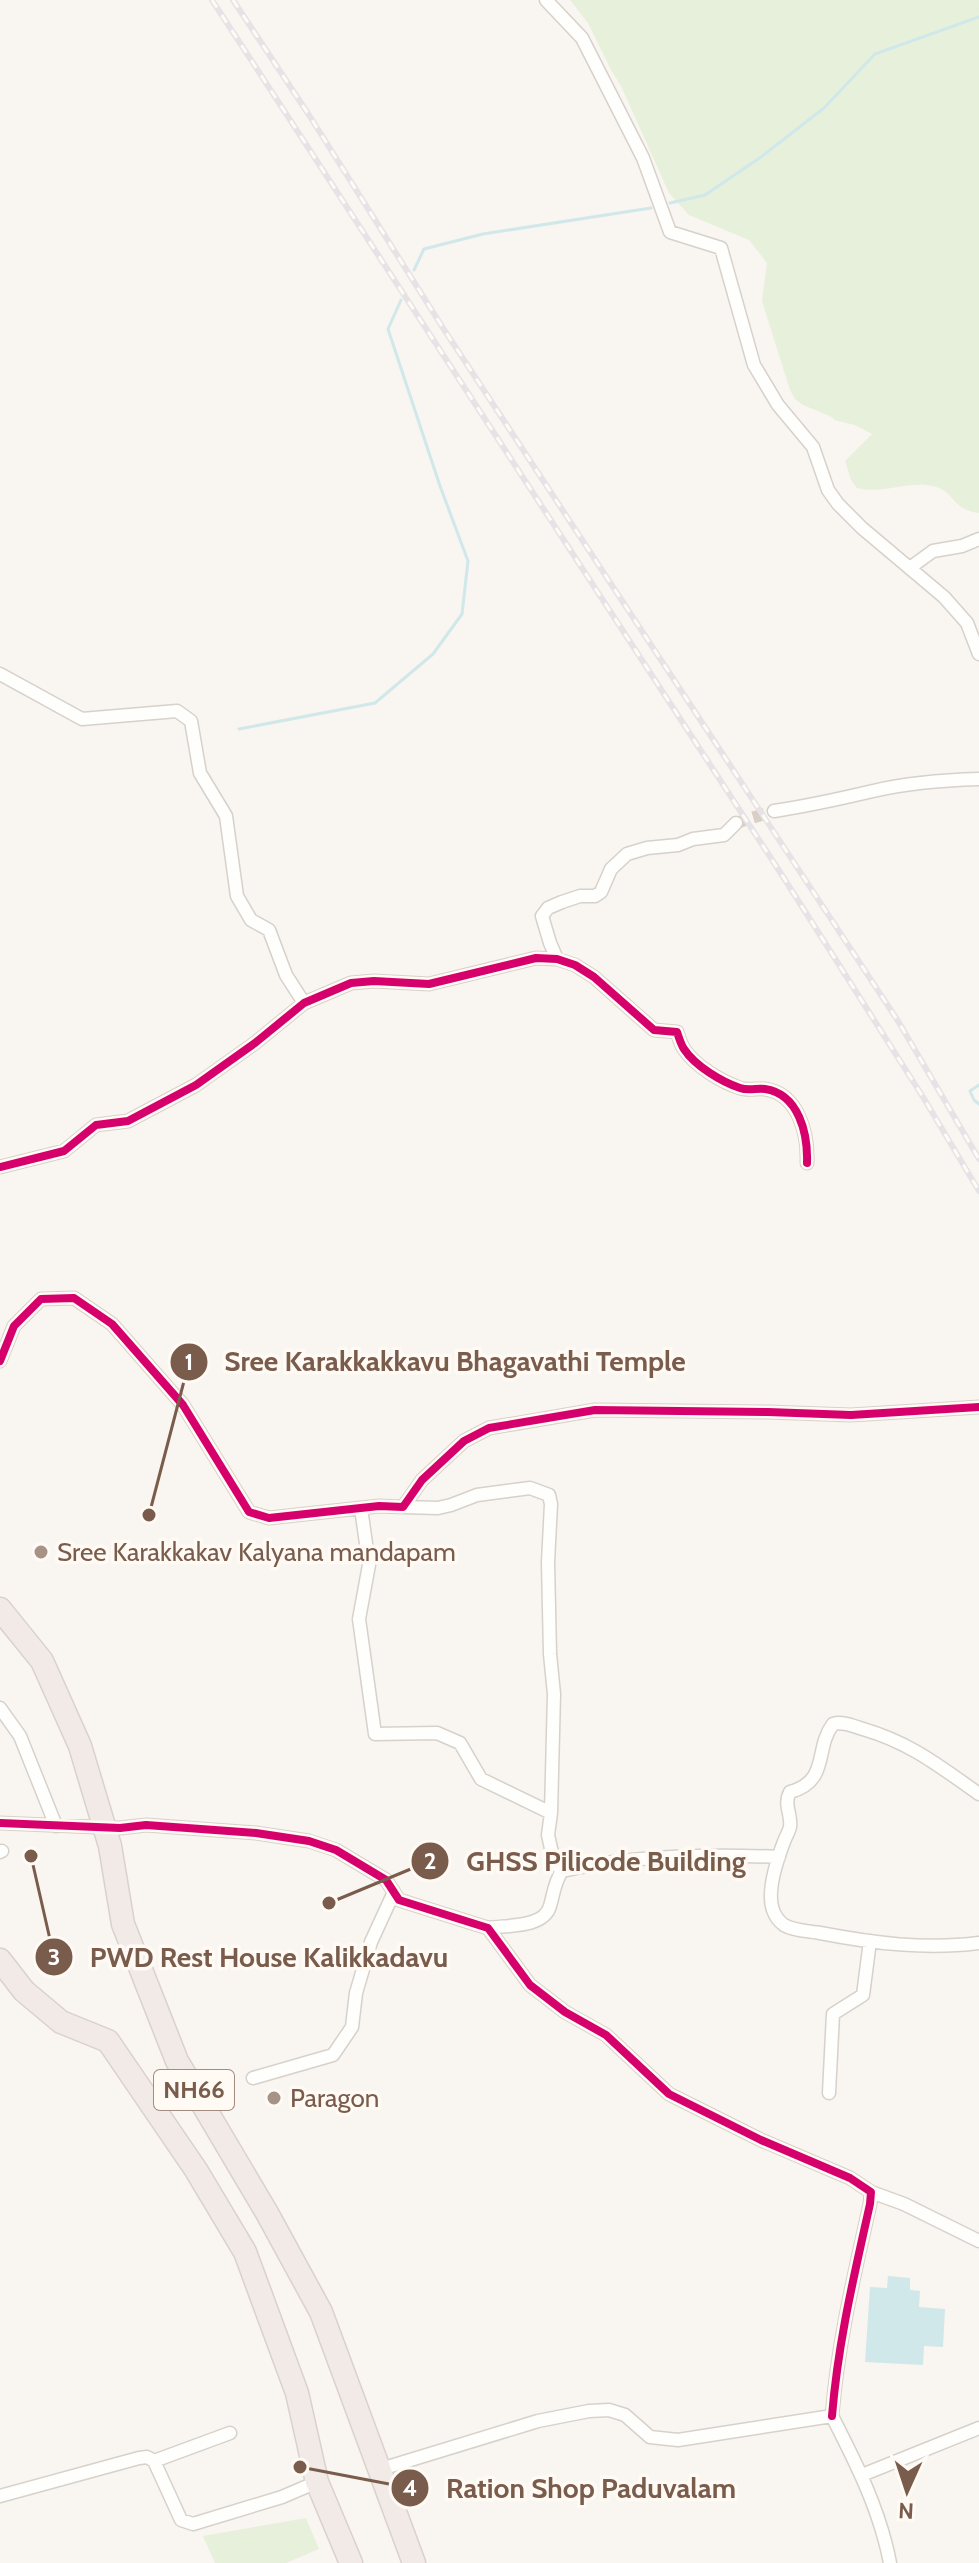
<svg xmlns="http://www.w3.org/2000/svg" width="979" height="2563" viewBox="0 0 979 2563" font-family="Cabin,sans-serif">
	<style>
		.green { fill: #e7f0db }
		.water { fill: #d0e8ea }
		.lines { fill: none; stroke-linecap: round; stroke-linejoin: round }
		.stream { stroke: #d0e8ea; stroke-width: 3 }
		.street-tunnel { stroke: #d9cfc7; stroke-width: 12; stroke-dasharray: 12 6; stroke-linecap: butt }
		.street-casing { stroke: #d7d1cb; stroke-width: 15 }
		.highway-casing { stroke: #dad1cc; stroke-width: 25 }
		.street { stroke: #fefefd; stroke-width: 12 }
		.highway { stroke: #f2eae7; stroke-width: 22 }
		.rail-casing { stroke: #e6e3e7; stroke-width: 6 }
		.rail { stroke: #fffaf3; stroke-width: 3; stroke-dasharray: 9; stroke-linecap: butt }
		.cycleway-casing { stroke: #fffaf3; stroke-width: 13 }
		.cycleway { stroke: #d6006c; stroke-width: 8 }
		.poi-dot { fill: #a69286; stroke: #fffaf3; stroke-width: 3 }
		.labels { text-anchor: middle; stroke-width: 7; stroke-linejoin: round; paint-order: stroke }
		.shield { fill: #fffaf3; stroke: #a28b7f; stroke-width: 2 }
		.shield-label { font-size: 24px; font-weight: bold; fill: #7a5c4d }
		.poi-label { font-size: 26px; fill: #7a5c4d; stroke: #fffaf3; text-anchor: start }
		.leader { fill: none; stroke: #7a5c4d; stroke-width: 3 }
		.callout-dot { fill: #7a5c4d; stroke: #fffaf3; stroke-width: 3 }
		.mark-label { font-size: 24px; text-anchor: middle; font-weight: bold; fill: #fff }
		.callout-label { font-size: 28px; text-anchor: middle; font-weight: bold; fill: #7a5c4d; stroke: #fffaf3; stroke-width: 7; stroke-linejoin: round; paint-order: stroke }
	</style>
	<rect width="100%" height="100%" fill="#f9f5f0"/>
	<path class="green" d="M 570,0 L 979,0 L 979,513 C 952,510 955,492 936,487 C 910,479 883,495 857,488 L 851,480 L 845,461 L 872,434 L 855,425 L 834,420 L 832,417 L 803,405 L 795,399 L 790,390 L 762,301 L 767,263 L 749,240 L 689,215 L 669,193 L 621,86 L 610,68 L 588,23 Z
		M 306,2518 L 319,2549 L 286,2563 L 215,2563 L 203,2536 Z"/>
	<path class="water" d="M 888,2276 L 910,2278 L 910,2290 L 920,2291 L 919,2307 L 945,2309 L 943,2347 L 924,2346 L 923,2365 L 865,2362 L 870,2287 L 887,2288 Z"/>
	<g class="lines">
		<path class="stream" d="M 670,203 L 705,195 L 761,157 L 824,108 L 875,54 L 979,17
			M 414,270 L 424,249 L 483,234 L 651,208
			M 239,729 L 375,703 L 433,654 L 462,614 L 468,561 L 440,486 L 388,329 L 401,300
			M 979,1085 L 970,1091 L 974,1100 L 979,1104"/>
		<path class="street-tunnel" d="M 736,823 L 774,811"/>
		<g class="street-casing">
			<path id="street" d="M 546,0 L 582,38 L 643,158 L 670,232 L 721,248 L 754,365 L 778,405 L 813,447 L 828,490 L 838,504 L 862,528 L 944,597 L 967,623 L 979,654
				M 911,567 L 933,551 L 962,546 L 979,539
				M 0,674 L 82,719 L 177,711 L 191,721 L 200,773 L 226,816 L 237,896 L 251,920 L 269,930 L 286,975 L 304,1003
				M 774,811 C 807,806 839,799 873,791 C 907,783 943,780 979,779
				M 557,959 L 550,943 L 542,916 L 548,908 L 562,902 L 580,896 L 595,896 L 601,892 L 611,869 L 627,854 L 647,848 L 678,845 L 693,839 L 724,835 L 736,823
				M 0,1167 L 64,1151 L 96,1125 L 128,1121 L 196,1085 L 255,1043 L 304,1003 L 351,983 L 374,981 L 429,984 L 536,958 L 557,959 L 575,965 L 594,977 L 654,1030 L 677,1032 C 679,1038 681,1045 684,1049 C 695,1066 722,1082 740,1088 C 748,1091 757,1088 765,1089 C 799,1094 808,1134 807,1163
				M 0,1361 L 14,1326 L 41,1299 L 74,1298 L 112,1324 L 183,1405 L 249,1512 L 269,1518 L 379,1506 L 403,1507 L 422,1480 L 464,1441 L 489,1428 L 595,1410 L 768,1412 L 851,1415 L 979,1407
				M 403,1507 L 438,1508 L 451,1505 L 477,1495 L 530,1488 L 549,1495 L 551,1504 L 548,1562 L 550,1654 L 554,1694 L 551,1813 L 548,1835 L 554,1862 L 562,1871
				M 361,1508 L 369,1565 L 359,1619 L 375,1734 L 437,1733 L 460,1743 L 481,1779 L 551,1813
				M 0,1708 L 20,1736 L 56,1826
				M 979,1794 C 939,1766 911,1743 863,1729 C 853,1726 843,1721 833,1724 C 814,1749 830,1781 790,1792 C 783,1805 792,1814 790,1827 C 789,1831 787,1835 785,1839 C 778,1857 766,1891 773,1910 C 775,1916 780,1922 784,1925 C 794,1931 809,1931 820,1933 C 872,1943 926,1950 979,1943
				M 0,1823 L 120,1828 L 146,1825 L 256,1833 L 309,1841 L 336,1850 L 386,1880 L 399,1900 L 488,1928 L 530,1985 L 565,2012 L 606,2035 L 669,2094 L 761,2140 L 850,2178 L 871,2192 L 870,2204 C 854,2276 838,2342 832,2416
				M 0,1852 L 2,1851
				M 488,1928 C 507,1925 544,1928 550,1906 C 554,1893 554,1883 562,1871 C 630,1855 710,1854 779,1857
				M 253,2078 L 333,2055 L 352,2027 L 356,1993 L 371,1942 L 394,1892
				M 829,2093 L 833,2014 L 863,1995 L 870,1941
				M 871,2192 L 904,2204 L 979,2241
				M 154,2461 L 230,2433
				M 381,2469 L 538,2421 L 589,2411 L 609,2410 L 625,2415 L 650,2437 L 678,2440 L 832,2416 C 856,2463 880,2510 890,2563
				M 862,2475 L 979,2428
				M 0,2496 L 139,2458 L 147,2457 L 154,2461 L 181,2520 L 193,2524 L 282,2497 L 317,2482"/>
		</g>
		<g class="highway-casing">
			<path id="highway" d="M 0,1609 L 42,1661 L 80,1746 L 110,1846 L 123,1924 L 177,2061 L 267,2213 L 321,2312 L 414,2563
				M 0,1960 L 24,1991 L 61,2022 L 108,2041 L 196,2170 L 245,2252 L 297,2393 L 317,2482 L 351,2563"/>
		</g>
		<use href="#street" class="street"/>
		<use href="#highway" class="highway"/>
		<g class="rail-casing">
			<path id="rail" d="M 212,0 L 780,872 L 923,1097 L 979,1191
				M 233,0 L 309,115 L 443,328 L 898,1021 L 979,1159"/>
		</g>
		<use href="#rail" class="rail"/>
		<g class="cycleway-casing">
			<path id="cycleway" d="M 0,1167 L 64,1151 L 96,1125 L 128,1121 L 196,1085 L 255,1043 L 304,1003 L 351,983 L 374,981 L 429,984 L 536,958 L 557,959 L 575,965 L 594,977 L 654,1030 L 677,1032 C 679,1038 681,1045 684,1049 C 695,1066 722,1082 740,1088 C 748,1091 757,1088 765,1089 C 799,1094 808,1134 807,1163
				M 0,1361 L 14,1326 L 41,1299 L 74,1298 L 112,1324 L 183,1405 L 249,1512 L 269,1518 L 379,1506 L 403,1507 L 422,1480 L 464,1441 L 489,1428 L 595,1410 L 768,1412 L 851,1415 L 979,1407
				M 0,1823 L 120,1828 L 146,1825 L 256,1833 L 309,1841 L 336,1850 L 386,1880 L 399,1900 L 488,1928 L 530,1985 L 565,2012 L 606,2035 L 669,2094 L 761,2140 L 850,2178 L 871,2192 L 870,2204 C 854,2276 838,2342 832,2416"/>
		</g>
		<use href="#cycleway" class="cycleway"/>
	</g>
	<g class="poi-dot">
		<circle cx="41" cy="1552" r="8"/>
		<circle cx="274" cy="2098" r="8"/>
	</g>
	<g class="labels">
		<rect class="shield" x="154" y="2070" width="80" height="40" rx="6"/>
		<g class="shield-label">
			<text x="194" y="2098">NH66</text>
		</g>
		<g class="poi-label">
			<text x="57" y="1561">Sree Karakkakav Kalyana mandapam</text>
			<text x="290" y="2107">Paragon</text>
		</g>
	</g>
	<path class="leader" d="M149 1515L189 1362M329 1903L430 1861M31 1856L54 1957M300 2467L410 2488"/>
	<g class="callout-dot">
		<circle cx="149" cy="1515" r="8"/>
		<circle cx="329" cy="1903" r="8"/>
		<circle cx="31" cy="1856" r="8"/>
		<circle cx="300" cy="2467" r="8"/>
		<circle cx="189" cy="1362" r="20"/>
		<circle cx="430" cy="1861" r="20"/>
		<circle cx="54" cy="1957" r="20"/>
		<circle cx="410" cy="2488" r="20"/>
	</g>
	<g class="mark-label">
		<text x="189" y="1370">1</text>
		<text x="430" y="1869">2</text>
		<text x="54" y="1965">3</text>
		<text x="410" y="2496">4</text>
	</g>
	<g class="callout-label">
		<text x="455" y="1371">Sree Karakkakkavu Bhagavathi Temple</text>
		<text x="606" y="1871">GHSS Pilicode Building</text>
		<text x="269" y="1967">PWD Rest House Kalikkadavu</text>
		<text x="591" y="2498">Ration Shop Paduvalam</text>
	</g>
	<g transform="translate(907 2491) rotate(183)" stroke="#fffaf3" stroke-width="6" paint-order="stroke">
	<path d="M0-6L14 30L0 20L-14 30Z" fill="#7a5c4d"/>
	<text y="-12" font-size="22" font-weight="bold" text-anchor="middle" fill="#7a5c4d">N</text>
	</g>
</svg>
